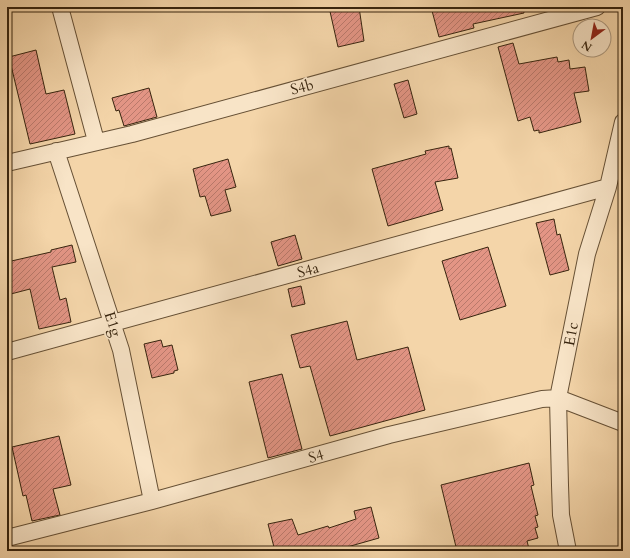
<svg xmlns="http://www.w3.org/2000/svg" width="630" height="558" viewBox="0 0 630 558" font-family="Cardo,serif">
	<style>
		.building { fill: url(#building-hatch); stroke: #37240e }
		.lines { fill: none; stroke-linecap: round; stroke-linejoin: round }
		.minor-casing { stroke: #665035; stroke-width: 18 }
		.minor { stroke: #f8e4c7; stroke-width: 16 }
		.labels { text-anchor: middle; stroke-width: 3.5; stroke-linejoin: round; paint-order: stroke }
		.street-label { font-size: 15px; fill: #37240e; stroke: #f8e4c7 }
	</style>
	<defs>
		<pattern id="building-hatch" width="6" height="6" patternUnits="userSpaceOnUse"><rect width="6" height="6" fill="#e39585"/><path d="M-1 1l2-2M0 6l6-6M5 7l2-2" fill="none" stroke="#b9796b"/></pattern>
	</defs>
	<rect width="100%" height="100%" fill="#f4d5a9"/>
	<filter id="stains"><feTurbulence type="fractalNoise" baseFrequency=".005" numOctaves="4"/><feColorMatrix values="0 0 0 0 .2 0 0 0 0 .09 0 0 0 0 .02 0 0 0 .5 -.17"/></filter>
	<radialGradient id="worn" r=".72"><stop offset=".6" stop-color="#630" stop-opacity="0"/><stop offset="1" stop-color="#630" stop-opacity=".3"/></radialGradient>
	<path class="building" d="M 329,7 L 359,7 L 364,41 L 338,47 Z
		M 431,7 L 523,7 L 524,13 L 473,24 L 474,28 L 439,37 Z
		M 513,43 L 519,64 L 557,57 L 558,62 L 569,60 L 570,69 L 585,67 L 589,91 L 574,93 L 581,122 L 539,133 L 539,130 L 534,131 L 530,117 L 518,121 L 498,47 Z
		M 36,50 L 46,94 L 64,90 L 75,134 L 30,144 L 9,57 Z
		M 408,80 L 417,114 L 404,118 L 394,84 Z
		M 149,88 L 157,117 L 124,126 L 119,110 L 116,111 L 112,98 Z
		M 449,146 L 449,149 L 451,148 L 458,178 L 435,182 L 443,210 L 388,226 L 372,169 L 426,154 L 425,151 Z
		M 228,159 L 236,187 L 225,190 L 231,211 L 211,216 L 205,196 L 200,197 L 193,169 Z
		M 554,219 L 557,235 L 560,234 L 569,270 L 550,275 L 536,223 Z
		M 295,235 L 302,259 L 278,266 L 271,242 Z
		M 72,245 L 76,262 L 52,267 L 60,300 L 66,298 L 71,322 L 39,329 L 30,289 L 7,295 L 7,262 L 51,252 L 51,250 Z
		M 488,247 L 506,306 L 460,320 L 442,261 Z
		M 301,286 L 305,304 L 292,307 L 288,289 Z
		M 347,321 L 357,360 L 408,347 L 425,410 L 330,436 L 310,366 L 300,368 L 291,335 Z
		M 161,340 L 163,347 L 172,345 L 178,370 L 174,371 L 174,373 L 152,378 L 144,344 Z
		M 282,374 L 302,449 L 268,458 L 249,382 Z
		M 59,436 L 71,485 L 53,489 L 60,515 L 32,521 L 26,495 L 23,496 L 12,447 Z
		M 529,463 L 534,485 L 531,486 L 538,515 L 535,516 L 538,527 L 535,528 L 538,538 L 527,541 L 529,549 L 519,551 L 457,551 L 441,485 Z
		M 371,507 L 379,538 L 333,551 L 275,551 L 268,524 L 292,519 L 298,535 L 328,526 L 329,528 L 356,519 L 354,511 Z"/>
	<g class="lines">
		<g class="minor-casing">
			<path id="minor" d="M 60,7 L 96,141
				M 56,151 L 121,350 L 152,501
				M 7,163 L 132,134 L 597,7
				M 7,352 L 608,187
				M 7,538 L 152,501 L 389,435 L 542,399 L 558,398 L 623,423
				M 568,551 L 561,515 L 560,485 L 558,398 L 587,254 L 608,187 L 623,122"/>
		</g>
		<use href="#minor" class="minor"/>
	</g>
	<g class="labels">
		<g class="street-label">
			<text transform="translate(302 87) rotate(-15)" y="5">S4b</text>
			<text transform="translate(308 270) rotate(-15)" y="5">S4a</text>
			<text transform="translate(113 324) rotate(72)" y="5">E1g</text>
			<text transform="translate(571 334) rotate(-79)" y="5">E1c</text>
			<text transform="translate(316 456) rotate(-16)" y="5">S4</text>
		</g>
	</g>
	<rect width="630" height="558" fill="none" stroke="#f4d5a9" stroke-width="24"/>
	<rect x="8" y="8" width="614" height="542" fill="none" stroke="#37240e" stroke-width="2"/>
	<rect x="12" y="12" width="606" height="534" fill="none" stroke="#37240e"/>
	<g transform="translate(592 38) rotate(212)"><circle r="19" fill="#f8e4c7" stroke="#ab977d"/>
	<path d="M0-3L7 15L0 10L-7 15Z" fill="#8f2418"/>
	<text y="-6" font-size="11" font-weight="bold" text-anchor="middle" fill="#37240e">N</text>
	</g>
	<rect width="100%" height="100%" filter="url(#stains)"/>
	<rect width="100%" height="100%" fill="url(#worn)"/>
</svg>
